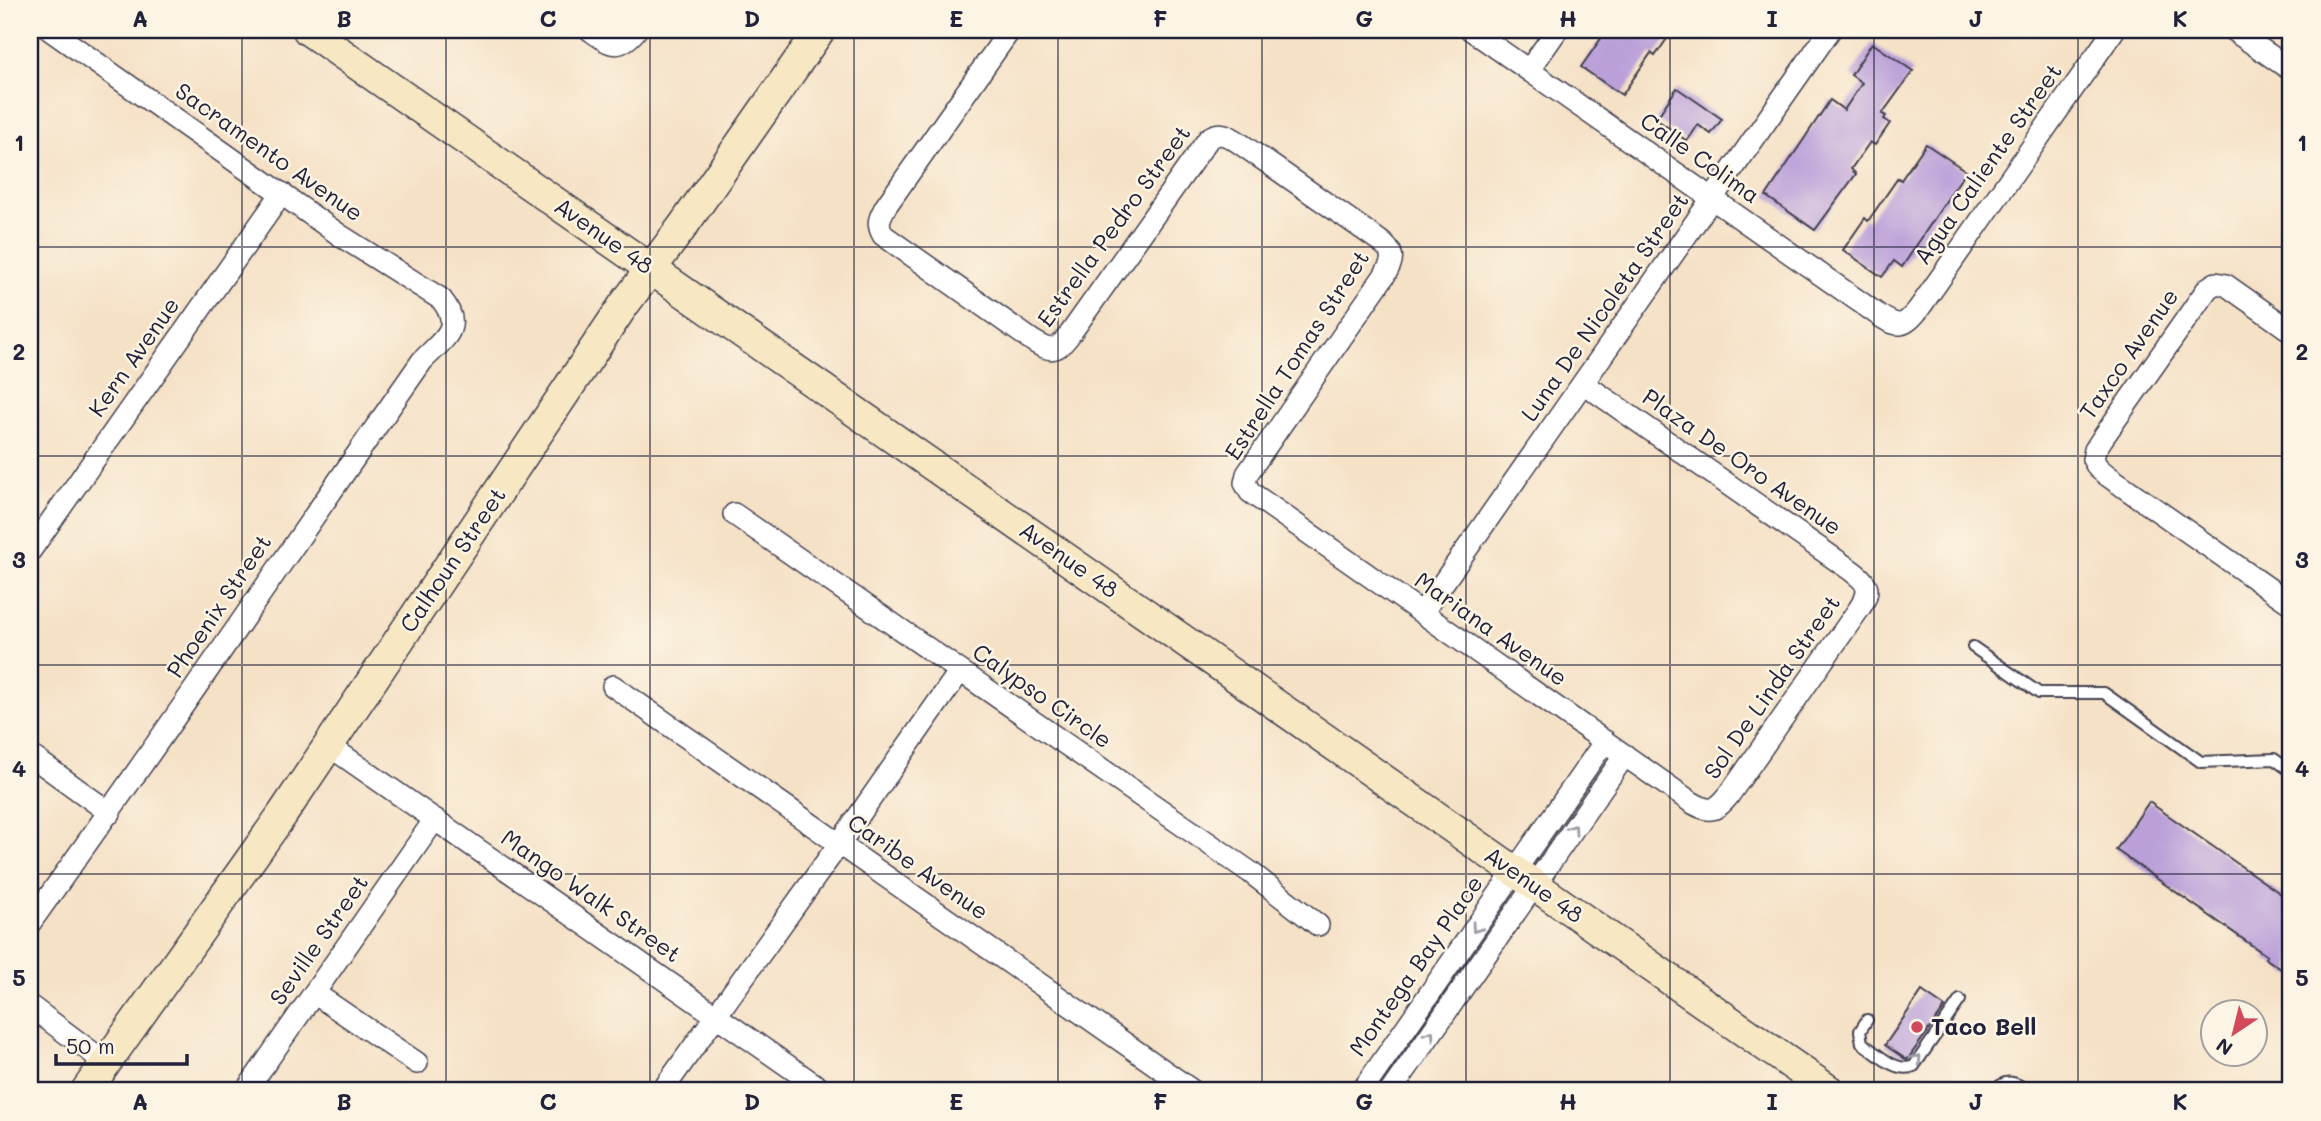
<svg xmlns="http://www.w3.org/2000/svg" width="2321" height="1121" viewBox="0 0 2321 1121" font-family="Mali,sans-serif">
	<style>
		.building { fill: #ba9fd9 }
		.lines { fill: none; stroke-linecap: round; stroke-linejoin: round }
		.lane-casing { stroke: #423f50; stroke-width: 14 }
		.street-casing { stroke: #423f50; stroke-width: 24 }
		.secondary-casing { stroke: #423f50; stroke-width: 33 }
		.lane { stroke: #fff; stroke-width: 10 }
		.street { stroke: #fff; stroke-width: 21 }
		.secondary { stroke: #f7e8c3; stroke-width: 30 }
		.oneway { stroke: #9c9ca7 }
		.grid { fill: none; stroke: #22223b; stroke-width: 2; stroke-opacity: 0.55 }
		.poi-dot { fill: #d1495b; stroke: #fcf5e5; stroke-width: 2.5 }
		.labels { text-anchor: middle; stroke-width: 5; stroke-linejoin: round; paint-order: stroke }
		.street-label { font-size: 23px; fill: #22223b; stroke: #fcf5e5 }
		.poi-label { font-size: 23px; font-weight: bold; fill: #22223b; stroke: #fcf5e5; text-anchor: start }
		.neatline { fill: none; stroke: #22223b; stroke-width: 2.5 }
		.grid-label { font-size: 23px; text-anchor: middle; font-weight: bold; fill: #22223b }
	</style>
	<rect width="100%" height="100%" fill="#fcf5e5"/>
	<filter id="ink" filterUnits="userSpaceOnUse"><feTurbulence type="fractalNoise" baseFrequency=".0143" numOctaves="2"/><feDisplacementMap in="SourceGraphic" scale="14" xChannelSelector="R" yChannelSelector="G"/><feConvolveMatrix kernelMatrix="1 2 1 2 8 2 1 2 1" color-interpolation-filters="sRGB"/></filter>
	<filter id="wash" filterUnits="userSpaceOnUse"><feTurbulence type="fractalNoise" baseFrequency=".00686" numOctaves="4" result="noise"/><feDisplacementMap in="SourceGraphic" scale="28" xChannelSelector="R" yChannelSelector="G"/><feGaussianBlur stdDeviation="1.57" result="paint"/><feColorMatrix in="noise" values="0 0 0 0 0 0 0 0 0 0 0 0 0 0 0 0 0 1.4 0 .05"/><feComposite in="paint" operator="in"/></filter>
	<g filter="url(#wash)">
		<rect width="100%" height="100%" fill="#f5e1c6"/>
		<g id="blocks">
			<path class="building" d="M 1607,30 L 1673,30 L 1655,56 L 1651,53 L 1622,95 L 1581,67 Z
				M 1872,43 L 1913,71 L 1882,114 L 1886,116 L 1884,119 L 1890,123 L 1875,145 L 1870,142 L 1851,169 L 1856,174 L 1815,230 L 1766,196 L 1830,100 L 1844,110 L 1862,83 L 1851,75 Z
				M 1677,88 L 1722,119 L 1711,134 L 1698,125 L 1687,141 L 1656,119 Z
				M 1926,144 L 1966,171 L 1902,267 L 1894,261 L 1882,277 L 1843,250 L 1865,218 L 1868,221 L 1898,178 L 1901,180 Z
				M 2149,802 L 2291,901 L 2291,976 L 2265,958 L 2267,956 L 2116,850 Z
				M 1922,991 L 1945,1007 L 1907,1060 L 1885,1045 Z"/>
		</g>
	</g>
	<g filter="url(#ink)">
		<use href="#blocks" fill-opacity="0" stroke="#423f50" stroke-width="2"/>
		<g class="lines">
			<g class="lane-casing">
				<path id="lane" d="M 1973,647 L 2039,693 L 2104,693 L 2201,762 L 2274,759 L 2291,771
					M 1867,1020 L 1860,1031 L 1862,1043 C 1877,1053 1896,1074 1914,1066 L 1960,1000
					M 1995,1091 C 2005,1077 2017,1083 2029,1091"/>
			</g>
			<g class="street-casing">
				<path id="street" d="M 590,30 C 610,44 618,52 636,30
					M 1010,30 L 886,206 C 880,217 876,223 883,235 L 1033,341 C 1052,353 1057,351 1070,334 L 1209,138 C 1221,131 1227,135 1238,142 L 1377,239 C 1395,252 1395,258 1384,276 L 1247,474 L 1245,483 L 1250,492 L 1691,802 C 1710,813 1715,812 1729,795 L 1859,609 C 1871,590 1870,585 1852,571 L 1583,383
					M 1471,30 L 1880,316 C 1899,328 1904,327 1918,310 L 2114,30
					M 2233,30 L 2291,70
					M 1529,70 L 1557,30
					M 2291,331 L 2226,285 L 2216,283 L 2208,288 L 2102,439 L 2095,450 L 2093,459 L 2098,468 L 2108,476 L 2291,604
					M 734,514 L 1250,872 L 1318,925
					M 30,551 L 282,193
					M 1422,613 L 1830,30
					M 613,686 L 1193,1091
					M 328,745 L 824,1091
					M 30,755 L 110,813
					M 30,923 C 163,738 291,548 422,361 C 443,339 465,328 441,299 L 341,236 L 50,30
					M 314,993 L 417,1063
					M 30,1006 L 106,1063
					M 246,1091 L 435,819
					M 662,1091 L 839,844 L 960,671
					M 1362,1091 L 1605,741
					M 1391,1091 L 1625,755"/>
			</g>
			<g class="secondary-casing">
				<path id="secondary" d="M 308,30 L 1830,1091
					M 86,1091 L 282,815 L 623,306 L 683,226 L 820,30"/>
			</g>
			<use href="#lane" class="lane"/>
			<use href="#street" class="street"/>
			<use href="#secondary" class="secondary"/>
		</g>
		<defs><path id="oneway-chevron" d="M-2-3.5L2.5 0L-2 3.5" fill="none" stroke-width="1.6" stroke-linecap="round" stroke-linejoin="round" transform="scale(1.75)"/></defs>
		<g class="oneway">
			<use href="#oneway-chevron" transform="translate(1573 829) rotate(-55)"/>
			<use href="#oneway-chevron" transform="translate(1476 928) rotate(125)"/>
			<use href="#oneway-chevron" transform="translate(1430 1035) rotate(-55)"/>
			<use href="#oneway-chevron" transform="translate(1917 1059) rotate(-48)"/>
		</g>
	</g>
	<path class="grid" d="M 242,30 L 242,1091M 446,30 L 446,1091M 650,30 L 650,1091M 854,30 L 854,1091M 1058,30 L 1058,1091M 1262,30 L 1262,1091M 1466,30 L 1466,1091M 1670,30 L 1670,1091M 1874,30 L 1874,1091M 2078,30 L 2078,1091M 30,247 L 2291,247M 30,456 L 2291,456M 30,665 L 2291,665M 30,874 L 2291,874"/>
	<circle class="poi-dot" cx="1917" cy="1027" r="7"/>
	<g class="labels">
		<g class="street-label">
			<text transform="translate(269 152) rotate(35)" y="8">Sacramento Avenue</text>
			<text transform="translate(1700 158) rotate(35)" y="8">Calle Colima</text>
			<text transform="translate(1988 164) rotate(-55)" y="8">Agua Caliente Street</text>
			<text transform="translate(1114 226) rotate(-54)" y="8">Estrella Pedro Street</text>
			<text transform="translate(604 236) rotate(35)" y="8">Avenue 48</text>
			<text transform="translate(1605 307) rotate(-55)" y="8">Luna De Nicoleta Street</text>
			<text transform="translate(2129 354) rotate(-55)" y="8">Taxco Avenue</text>
			<text transform="translate(1297 355) rotate(-57)" y="8">Estrella Tomas Street</text>
			<text transform="translate(134 357) rotate(-55)" y="8">Kern Avenue</text>
			<text transform="translate(1742 462) rotate(35)" y="8">Plaza De Oro Avenue</text>
			<text transform="translate(453 560) rotate(-56)" y="8">Calhoun Street</text>
			<text transform="translate(1069 560) rotate(35)" y="8">Avenue 48</text>
			<text transform="translate(219 606) rotate(-56)" y="8">Phoenix Street</text>
			<text transform="translate(1491 629) rotate(35)" y="8">Mariana Avenue</text>
			<text transform="translate(1772 687) rotate(-55)" y="8">Sol De Linda Street</text>
			<text transform="translate(1042 696) rotate(35)" y="8">Calypso Circle</text>
			<text transform="translate(918 867) rotate(35)" y="8">Caribe Avenue</text>
			<text transform="translate(1534 885) rotate(35)" y="8">Avenue 48</text>
			<text transform="translate(591 896) rotate(35)" y="8">Mango Walk Street</text>
			<text transform="translate(319 940) rotate(-55)" y="8">Seville Street</text>
			<text transform="translate(1416 966) rotate(-55)" y="8">Montega Bay Place</text>
		</g>
		<g class="poi-label">
			<text x="1931" y="1035">Taco Bell</text>
		</g>
	</g>
	<rect width="2321" height="1121" fill="none" stroke="#fcf5e5" stroke-width="77"/>
	<g transform="translate(2234 1033) rotate(215)"><circle r="33" fill="#fcf5e5" stroke="#a5a1a1" stroke-width="2"/>
	<path d="M0-5L12 26L0 18L-12 26Z" fill="#d1495b"/>
	<text y="-10" font-size="19" font-weight="bold" text-anchor="middle" fill="#22223b">N</text>
	</g>
	<path d="M56 1054v10h131v-10" fill="none" stroke="#22223b" stroke-width="3.5"/>
	<text x="66" y="1054" font-size="21" fill="#22223b" stroke="#fcf5e5" stroke-width="5" paint-order="stroke">50 m</text>
	<rect x="38" y="38" width="2244" height="1044" class="neatline"/>
	<g class="grid-label">
		<text x="140" y="27">A</text>
		<text x="344" y="27">B</text>
		<text x="548" y="27">C</text>
		<text x="752" y="27">D</text>
		<text x="956" y="27">E</text>
		<text x="1160" y="27">F</text>
		<text x="1364" y="27">G</text>
		<text x="1568" y="27">H</text>
		<text x="1772" y="27">I</text>
		<text x="1976" y="27">J</text>
		<text x="2180" y="27">K</text>
		<text x="19" y="151">1</text>
		<text x="2302" y="151">1</text>
		<text x="19" y="360">2</text>
		<text x="2302" y="360">2</text>
		<text x="19" y="568">3</text>
		<text x="2302" y="568">3</text>
		<text x="19" y="777">4</text>
		<text x="2302" y="777">4</text>
		<text x="19" y="986">5</text>
		<text x="2302" y="986">5</text>
		<text x="140" y="1110">A</text>
		<text x="344" y="1110">B</text>
		<text x="548" y="1110">C</text>
		<text x="752" y="1110">D</text>
		<text x="956" y="1110">E</text>
		<text x="1160" y="1110">F</text>
		<text x="1364" y="1110">G</text>
		<text x="1568" y="1110">H</text>
		<text x="1772" y="1110">I</text>
		<text x="1976" y="1110">J</text>
		<text x="2180" y="1110">K</text>
	</g>
</svg>
